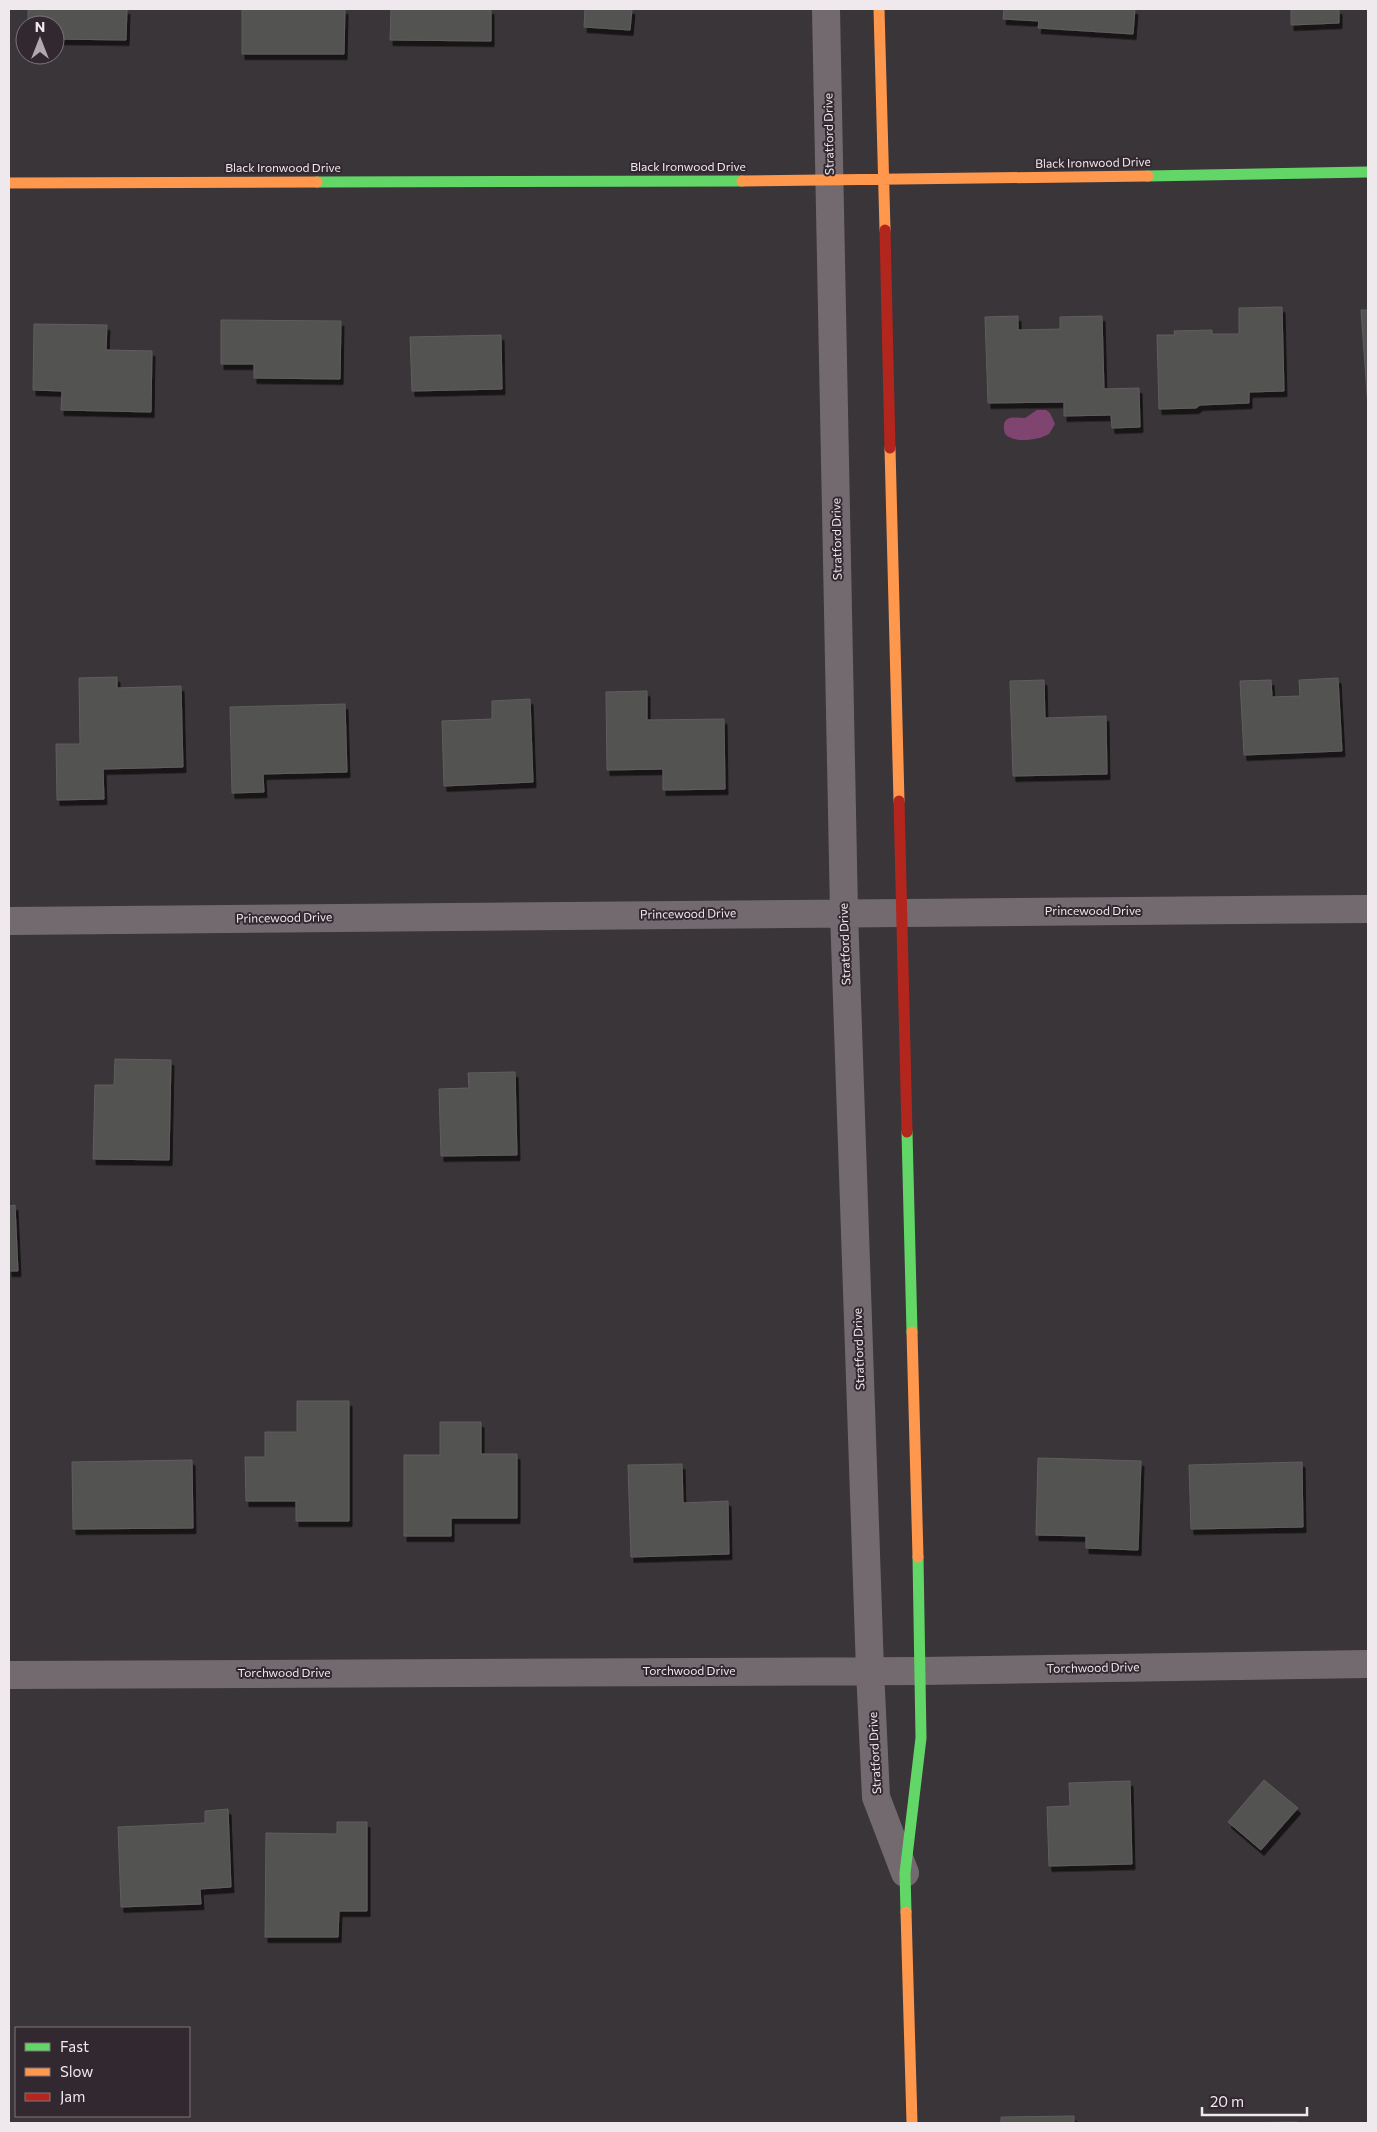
<svg xmlns="http://www.w3.org/2000/svg" width="1377" height="2132" viewBox="0 0 1377 2132" font-family="Commissioner,sans-serif">
	<style>
		.water { fill: #804471 }
		.building { fill: #535251; stroke: #605e5e; filter: url(#shadow) }
		.lines { fill: none; stroke-linecap: round; stroke-linejoin: round }
		.street { stroke: #736a70; stroke-width: 28 }
		.fast { stroke: #63d668; stroke-width: 11 }
		.slow { stroke: #ff974d; stroke-width: 11 }
		.jam { stroke: #b3261e; stroke-width: 11 }
		.labels { text-anchor: middle; stroke-width: 4; stroke-linejoin: round; paint-order: stroke }
		.street-label { font-size: 12px; fill: #efe8ed; stroke: #32282f }
	</style>
	<defs>
		<filter id="shadow"><feDropShadow dx="3" dy="5.5" stdDeviation="0" flood-color="#0009"/></filter>
	</defs>
	<rect width="100%" height="100%" fill="#3a3538"/>
	<path class="water" d="M 1037,410 L 1046,410 L 1050,413 L 1055,424 L 1049,434 C 1039,440 1014,444 1005,434 C 1000,415 1012,417 1025,418 Z"/>
	<path class="building" d="M 28,9 L 127,9 L 126,40 L 55,39 L 55,25 L 28,25 Z
		M 242,9 L 345,9 L 344,54 L 242,54 Z
		M 391,9 L 491,9 L 491,41 L 390,40 Z
		M 585,9 L 632,9 L 630,30 L 584,27 Z
		M 1004,9 L 1135,9 L 1133,34 L 1038,28 L 1039,21 L 1003,19 Z
		M 1291,9 L 1339,9 L 1339,23 L 1291,25 Z
		M 1282,307 L 1284,391 L 1249,392 L 1249,403 L 1200,405 L 1196,408 L 1159,409 L 1157,335 L 1175,335 L 1174,331 L 1212,330 L 1212,334 L 1239,334 L 1239,308 Z
		M 1361,310 L 1368,310 L 1368,407 Z
		M 1018,316 L 1018,330 L 1060,329 L 1060,317 L 1102,316 L 1104,389 L 1139,388 L 1140,427 L 1112,428 L 1111,415 L 1064,416 L 1064,402 L 988,403 L 985,317 Z
		M 221,320 L 341,321 L 340,379 L 254,378 L 254,364 L 221,364 Z
		M 34,324 L 107,325 L 106,350 L 152,351 L 151,412 L 61,410 L 62,391 L 33,390 Z
		M 501,335 L 502,389 L 412,391 L 410,337 Z
		M 117,677 L 117,688 L 181,686 L 183,767 L 103,769 L 104,799 L 57,800 L 56,744 L 80,744 L 79,678 Z
		M 1338,678 L 1342,751 L 1244,755 L 1240,681 L 1271,680 L 1272,697 L 1300,696 L 1299,680 Z
		M 1044,680 L 1045,718 L 1106,716 L 1107,774 L 1013,776 L 1010,681 Z
		M 647,691 L 647,720 L 724,719 L 725,789 L 663,790 L 663,769 L 607,770 L 606,692 Z
		M 530,699 L 533,782 L 444,786 L 442,721 L 492,719 L 492,701 Z
		M 345,704 L 347,772 L 263,774 L 264,792 L 232,793 L 230,707 Z
		M 115,1059 L 171,1060 L 169,1160 L 93,1159 L 95,1085 L 114,1085 Z
		M 515,1072 L 517,1155 L 441,1156 L 439,1089 L 469,1088 L 468,1073 Z
		M 15,1205 L 18,1271 L 9,1271 L 9,1206 Z
		M 297,1401 L 349,1401 L 349,1521 L 296,1521 L 296,1501 L 246,1501 L 245,1457 L 265,1457 L 265,1432 L 297,1432 Z
		M 440,1422 L 481,1422 L 481,1454 L 517,1454 L 517,1518 L 451,1518 L 451,1536 L 404,1536 L 404,1455 L 440,1455 Z
		M 1038,1458 L 1141,1461 L 1138,1550 L 1086,1548 L 1086,1536 L 1036,1535 Z
		M 192,1460 L 193,1528 L 73,1529 L 72,1462 Z
		M 1302,1462 L 1303,1527 L 1191,1529 L 1189,1465 Z
		M 682,1464 L 683,1503 L 728,1501 L 729,1554 L 631,1557 L 628,1465 Z
		M 1264,1780 L 1298,1808 L 1261,1850 L 1228,1822 Z
		M 1130,1781 L 1132,1864 L 1049,1866 L 1047,1807 L 1070,1806 L 1069,1783 Z
		M 228,1809 L 231,1887 L 200,1889 L 201,1904 L 121,1907 L 118,1827 L 205,1823 L 205,1811 Z
		M 337,1822 L 367,1822 L 367,1911 L 339,1911 L 338,1937 L 265,1937 L 266,1833 L 337,1834 Z
		M 1074,2116 L 1074,2123 L 1001,2123 L 1001,2117 Z
		M 1297,2122 L 1297,2123 L 1227,2123 Z"/>
	<g class="lines">
		<path class="street" d="M 826,9 L 844,912 L 870,1670 L 876,1797 L 905,1873
			M 9,921 L 1368,909
			M 9,1675 L 921,1671 L 1368,1664"/>
		<path class="fast" d="M 1148,176 L 1368,172
			M 317,182 L 742,181
			M 907,1132 L 912,1332
			M 906,1912 L 905,1873 L 921,1738 L 918,1557"/>
		<path class="slow" d="M 879,9 L 885,230
			M 742,181 L 1148,176
			M 9,183 L 317,182
			M 890,448 L 899,801
			M 912,1332 L 918,1557
			M 906,1912 L 912,2123"/>
		<path class="jam" d="M 885,230 L 890,448
			M 899,801 L 907,1132"/>
	</g>
	<g class="labels">
		<g class="street-label">
			<text transform="translate(829 134) rotate(-91)" y="4">Stratford Drive</text>
			<text transform="translate(1093 163) rotate(-1)" y="4">Black Ironwood Drive</text>
			<text x="688" y="171">Black Ironwood Drive</text>
			<text x="283" y="172">Black Ironwood Drive</text>
			<text transform="translate(837 539) rotate(-91)" y="4">Stratford Drive</text>
			<text x="1093" y="915">Princewood Drive</text>
			<text transform="translate(688 914) rotate(-1)" y="4">Princewood Drive</text>
			<text transform="translate(284 918) rotate(-1)" y="4">Princewood Drive</text>
			<text transform="translate(845 944) rotate(-92)" y="4">Stratford Drive</text>
			<text transform="translate(859 1349) rotate(-92)" y="4">Stratford Drive</text>
			<text transform="translate(1093 1668) rotate(-1)" y="4">Torchwood Drive</text>
			<text x="689" y="1675">Torchwood Drive</text>
			<text x="284" y="1677">Torchwood Drive</text>
			<text transform="translate(875 1753) rotate(-93)" y="4">Stratford Drive</text>
		</g>
	</g>
	<rect width="1377" height="2132" fill="none" stroke="#efe8ed" stroke-width="20"/>
	<rect x="15" y="2027" width="175" height="90" fill="#32282f" stroke="#7e757b"/>
	<rect x="25" y="2043" width="25" height="8" fill="#63d668" stroke="#7e757b"/>
	<text x="60" y="2052" font-size="15" fill="#efe8ed">Fast</text>
	<rect x="25" y="2068" width="25" height="8" fill="#ff974d" stroke="#7e757b"/>
	<text x="60" y="2077" font-size="15" fill="#efe8ed">Slow</text>
	<rect x="25" y="2093" width="25" height="8" fill="#b3261e" stroke="#7e757b"/>
	<text x="60" y="2102" font-size="15" fill="#efe8ed">Jam</text>
	<g transform="translate(40 40)"><circle r="24" fill="#32282f" stroke="#7e757b"/>
	<path d="M0-4L9 19L0 12L-9 19Z" fill="#b0a9ae"/>
	<text y="-8" font-size="14" font-weight="bold" text-anchor="middle" fill="#efe8ed">N</text>
	</g>
	<path d="M1202 2107v8h105v-8" fill="none" stroke="#efe8ed" stroke-width="2.5"/>
	<text x="1210" y="2107" font-size="15" fill="#efe8ed" stroke="#32282f" stroke-width="4" paint-order="stroke">20 m</text>
</svg>
